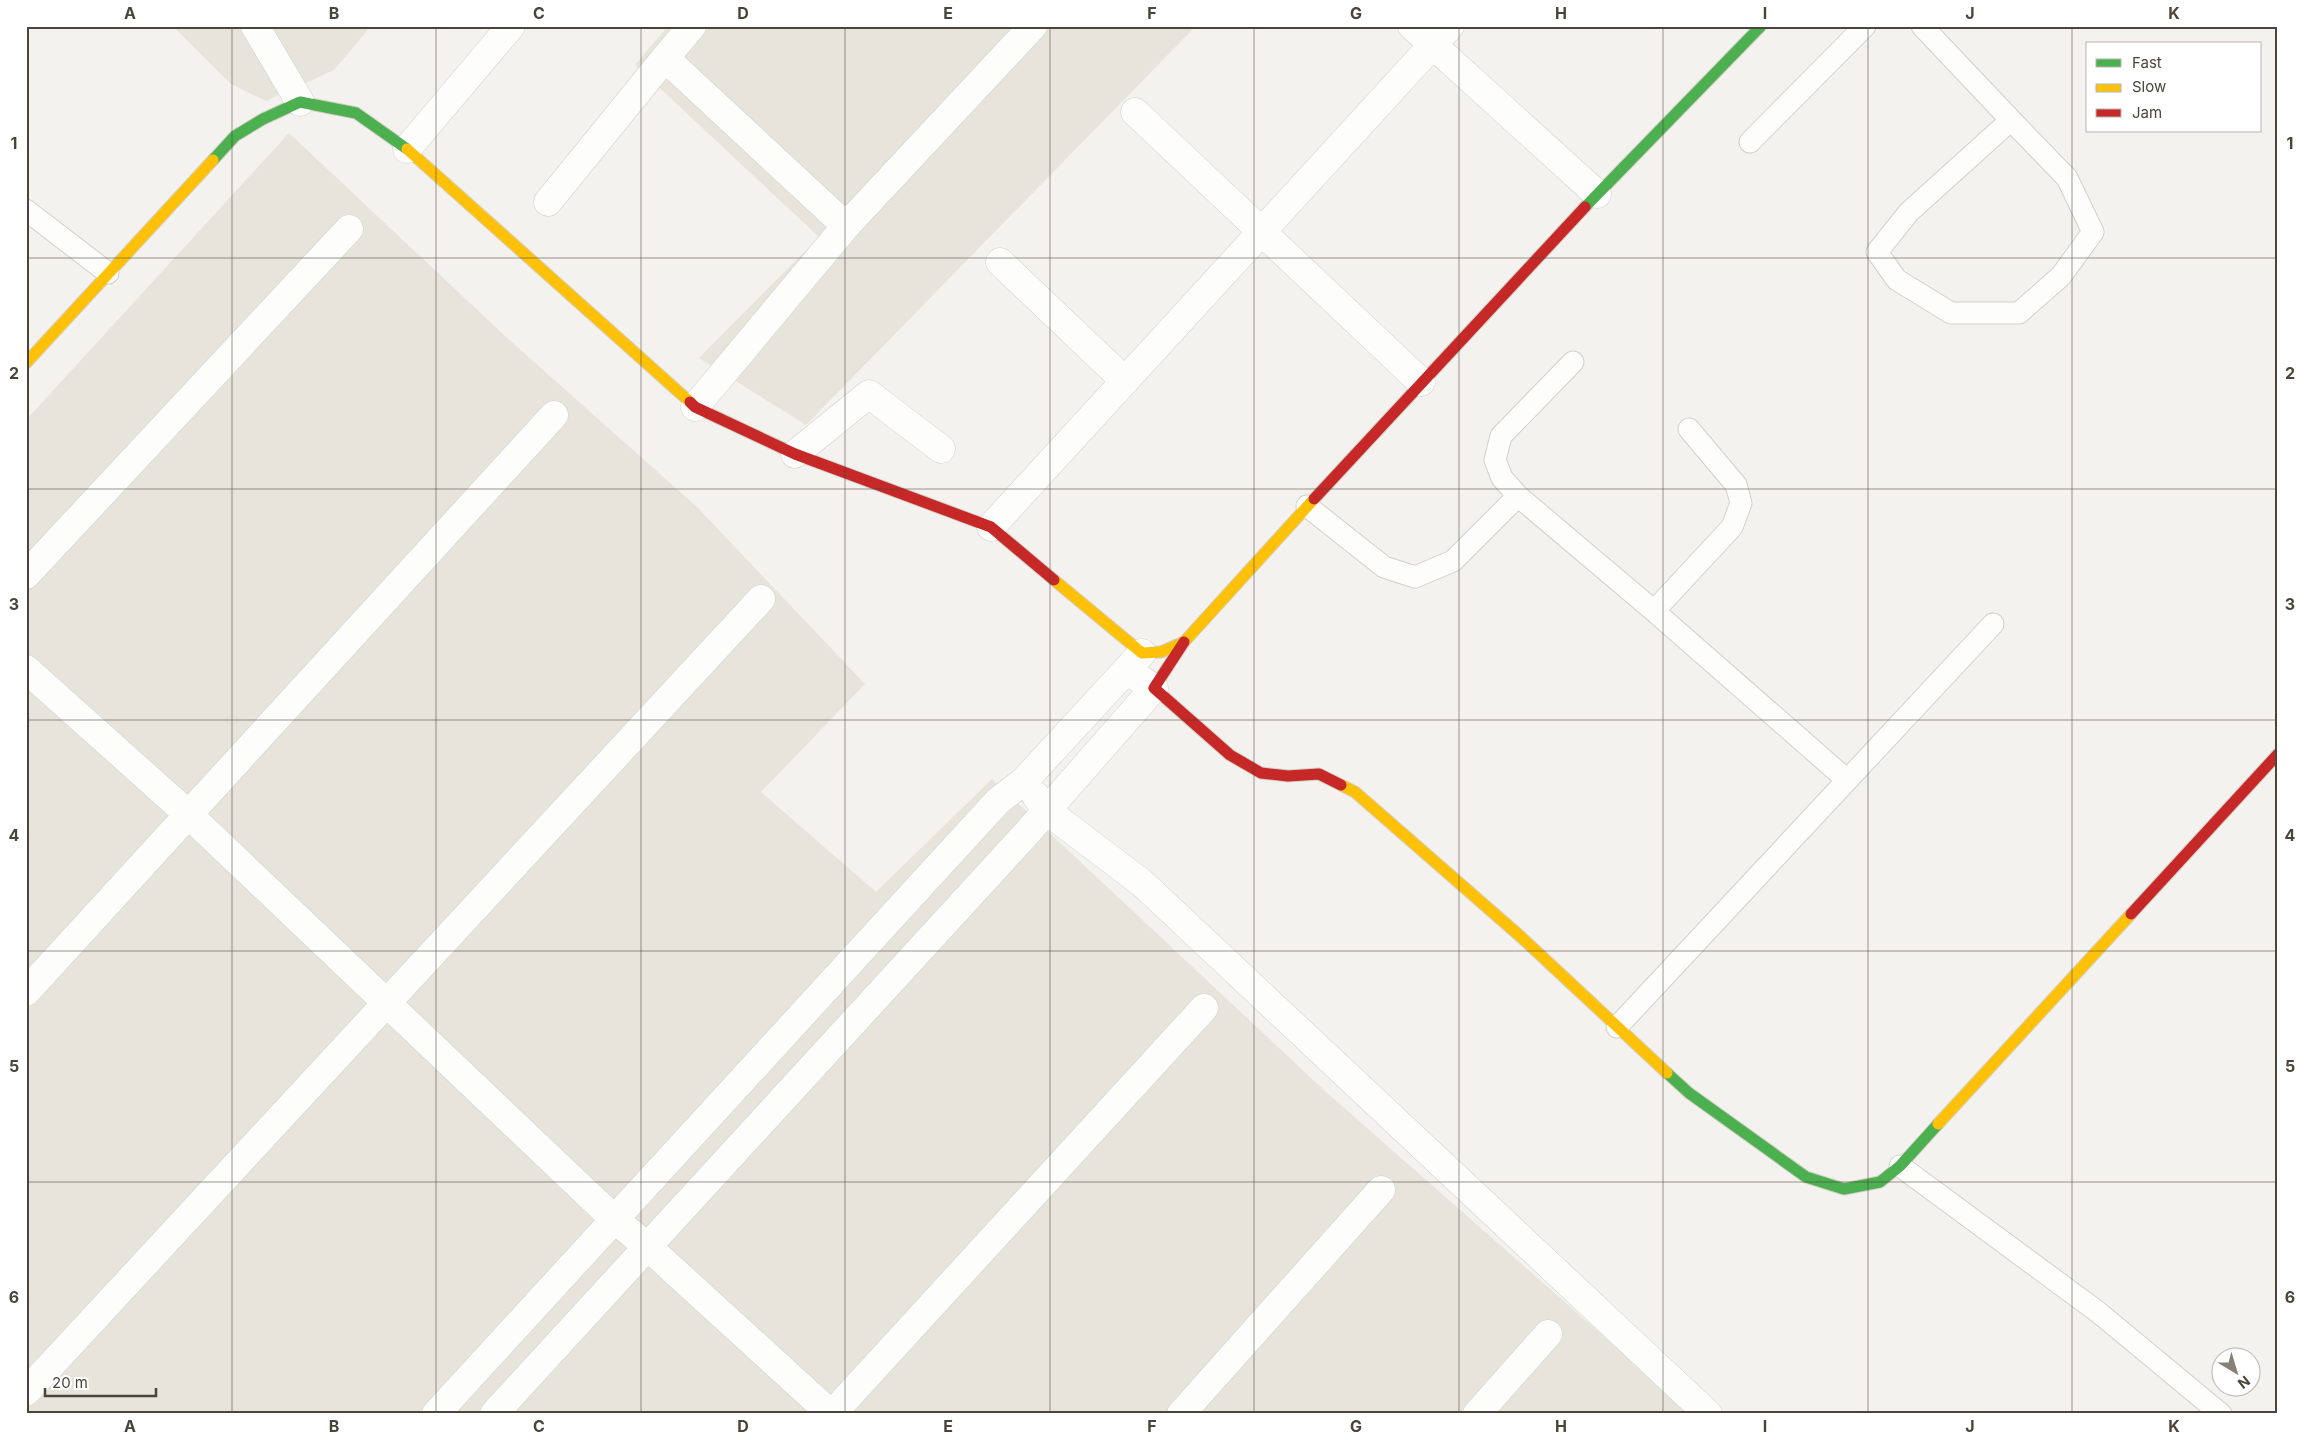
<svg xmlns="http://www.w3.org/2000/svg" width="2304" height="1440" viewBox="0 0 2304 1440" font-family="Inter,sans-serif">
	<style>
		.residential { fill: #e7e4dc }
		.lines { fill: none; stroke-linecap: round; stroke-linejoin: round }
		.lane-casing { stroke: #d2d0cb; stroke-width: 23 }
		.street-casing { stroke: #d2d0cb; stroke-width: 29 }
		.fast-casing { stroke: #d3cfc5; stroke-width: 13 }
		.slow-casing { stroke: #d3cfc5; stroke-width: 13 }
		.jam-casing { stroke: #d3cfc5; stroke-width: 13 }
		.lane { stroke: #fdfdfc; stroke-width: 21 }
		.street { stroke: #fdfdfc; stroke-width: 28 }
		.fast { stroke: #4caf50; stroke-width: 11 }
		.slow { stroke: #ffc107; stroke-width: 11 }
		.jam { stroke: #c62828; stroke-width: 11 }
		.grid { fill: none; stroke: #4b4439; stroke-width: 1; stroke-opacity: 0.55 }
		.neatline { fill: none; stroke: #4b4439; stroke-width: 2 }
		.grid-label { font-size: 16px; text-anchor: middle; font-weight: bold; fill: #4b4439 }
	</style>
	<rect width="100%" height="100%" fill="#f4f2ee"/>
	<path class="residential" d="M 173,26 L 371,26 L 334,70 L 266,101 L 231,84 Z
		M 668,26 L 1196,26 L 806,425 L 699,358 L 819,237 L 635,65 Z
		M 289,133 L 505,336 L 697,507 L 865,684 L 761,792 L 876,892 L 992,779 L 1325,1091 L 1692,1414 L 26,1414 L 26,420 Z"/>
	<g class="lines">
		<g class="lane-casing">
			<path id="lane" d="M 1922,26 L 2011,120
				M 2011,120 L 2067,178 L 2093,232 L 2061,276 L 2019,313 L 1951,313 L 1897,280 L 1877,252 L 1909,212 Z
				M 1750,142 L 1865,26
				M 26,210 L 108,273
				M 1573,362 L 1501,436 L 1495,460 L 1502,478 L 1518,496 L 1654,611 L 1847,780
				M 1307,506 L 1384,567 L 1415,577 L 1453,561 L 1518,496
				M 1654,611 L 1732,527 L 1741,503 L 1736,485 L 1689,429
				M 1617,1027 L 1993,624
				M 1900,1166 L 2098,1312 L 2221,1414"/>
		</g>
		<g class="street-casing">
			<path id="street" d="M 255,26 L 300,102
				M 692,26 L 665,58 L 846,226
				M 1412,26 L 1597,194
				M 1135,112 L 1421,382
				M 407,149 L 511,26
				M 548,202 L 665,58
				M 1000,262 L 1125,381
				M 695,407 L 846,226 L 1033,26
				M 795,454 L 869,394 L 941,449
				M 991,527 L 1450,26
				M 26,575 L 349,229
				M 26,669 L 188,814 L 614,1219 L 648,1247 L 831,1414
				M 1036,796 L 1047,811 L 1142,883 L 1708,1414
				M 26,992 L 554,415
				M 26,1392 L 761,599
				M 436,1414 L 998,801 L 1024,781 L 1142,653
				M 494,1414 L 1026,834 L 1154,688 L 1135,676
				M 832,1414 L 1204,1008
				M 1181,1414 L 1381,1190
				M 1477,1414 L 1548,1334"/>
		</g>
		<g class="fast-casing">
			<path id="fast" d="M 213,160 L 235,136 L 263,119 L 300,102 L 356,113 L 407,149
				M 1585,207 L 1761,26
				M 1667,1073 L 1689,1093 L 1806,1177 L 1844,1189 L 1880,1182 L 1900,1166 L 1938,1124"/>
		</g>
		<g class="slow-casing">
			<path id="slow" d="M 407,149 L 690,402
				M 26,363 L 213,160
				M 1054,580 L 1142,653 L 1161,652 L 1184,642 L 1314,499
				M 1341,785 L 1355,792 L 1521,937 L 1667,1073
				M 1938,1124 L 2131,914"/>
		</g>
		<g class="jam-casing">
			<path id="jam" d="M 690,402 L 695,407 L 795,454 L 991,527 L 1054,580
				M 1314,499 L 1585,207
				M 1184,642 L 1154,688 L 1230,755 L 1261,773 L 1288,776 L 1319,774 L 1341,785
				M 2131,914 L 2278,754"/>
		</g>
		<use href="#lane" class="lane"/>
		<use href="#street" class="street"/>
		<use href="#fast" class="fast"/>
		<use href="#slow" class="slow"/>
		<use href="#jam" class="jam"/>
	</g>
	<path class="grid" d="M 232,26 L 232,1414M 436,26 L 436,1414M 641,26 L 641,1414M 845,26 L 845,1414M 1050,26 L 1050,1414M 1254,26 L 1254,1414M 1459,26 L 1459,1414M 1663,26 L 1663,1414M 1868,26 L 1868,1414M 2072,26 L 2072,1414M 26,258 L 2278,258M 26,489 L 2278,489M 26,720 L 2278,720M 26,951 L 2278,951M 26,1182 L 2278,1182"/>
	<rect width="2304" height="1440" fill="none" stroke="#ffffff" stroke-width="55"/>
	<rect x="2086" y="42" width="175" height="90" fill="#ffffff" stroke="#b7b4b0"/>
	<rect x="2096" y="59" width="25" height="8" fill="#4caf50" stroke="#b7b4b0"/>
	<text x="2132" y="68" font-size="15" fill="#4b4439">Fast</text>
	<rect x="2096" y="84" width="25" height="8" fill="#ffc107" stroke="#b7b4b0"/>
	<text x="2132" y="92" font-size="15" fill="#4b4439">Slow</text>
	<rect x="2096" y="109" width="25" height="8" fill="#c62828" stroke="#b7b4b0"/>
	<text x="2132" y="118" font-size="15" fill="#4b4439">Jam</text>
	<g transform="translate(2236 1372) rotate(142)"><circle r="24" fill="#ffffff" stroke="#b7b4b0"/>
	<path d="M0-4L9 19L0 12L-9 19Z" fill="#868178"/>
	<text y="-8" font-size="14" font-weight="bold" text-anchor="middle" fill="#4b4439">N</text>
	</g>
	<path d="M45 1388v8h111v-8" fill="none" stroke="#4b4439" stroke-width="2.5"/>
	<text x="52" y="1388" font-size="15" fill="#4b4439" stroke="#ffffff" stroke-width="4" paint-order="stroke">20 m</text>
	<rect x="28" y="28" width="2248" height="1384" class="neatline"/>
	<g class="grid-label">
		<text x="130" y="19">A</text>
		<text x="334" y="19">B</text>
		<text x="539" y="19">C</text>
		<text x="743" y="19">D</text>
		<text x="948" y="19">E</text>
		<text x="1152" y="19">F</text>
		<text x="1356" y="19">G</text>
		<text x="1561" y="19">H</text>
		<text x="1765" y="19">I</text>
		<text x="1970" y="19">J</text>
		<text x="2174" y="19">K</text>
		<text x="14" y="149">1</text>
		<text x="2290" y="149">1</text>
		<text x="14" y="379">2</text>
		<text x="2290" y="379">2</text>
		<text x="14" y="610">3</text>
		<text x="2290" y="610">3</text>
		<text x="14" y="841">4</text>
		<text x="2290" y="841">4</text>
		<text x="14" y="1072">5</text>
		<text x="2290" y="1072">5</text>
		<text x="14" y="1303">6</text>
		<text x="2290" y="1303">6</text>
		<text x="130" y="1432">A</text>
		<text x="334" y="1432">B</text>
		<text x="539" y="1432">C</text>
		<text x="743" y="1432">D</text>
		<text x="948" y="1432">E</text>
		<text x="1152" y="1432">F</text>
		<text x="1356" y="1432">G</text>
		<text x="1561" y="1432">H</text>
		<text x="1765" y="1432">I</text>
		<text x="1970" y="1432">J</text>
		<text x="2174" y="1432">K</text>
	</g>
</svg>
